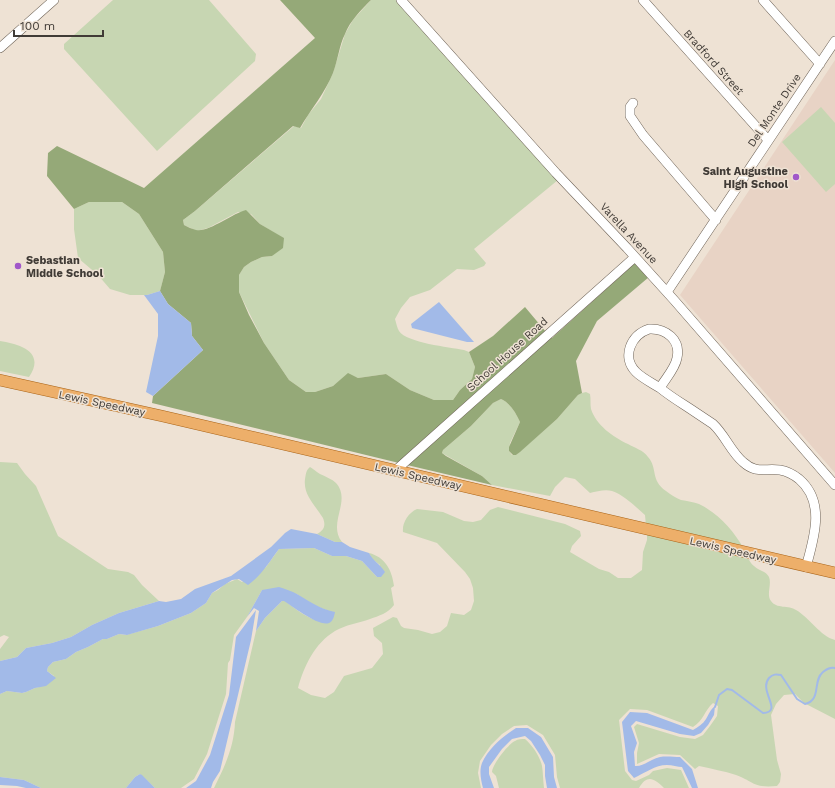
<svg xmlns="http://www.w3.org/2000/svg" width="835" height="788" viewBox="0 0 835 788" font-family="'Work Sans',sans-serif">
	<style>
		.education { fill: #e8d3c5 }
		.green { fill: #c7d6b2 }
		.forest { fill: #95a978 }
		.water { fill: #a2bae8 }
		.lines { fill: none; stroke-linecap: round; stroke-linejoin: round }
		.stream { stroke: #a2bae8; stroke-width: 2 }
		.minor-casing { stroke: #6f6458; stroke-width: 10 }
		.major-casing { stroke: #a96317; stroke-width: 12 }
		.minor { stroke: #fff; stroke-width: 9 }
		.major { stroke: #edaf6a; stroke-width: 11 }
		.poi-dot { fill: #a157c9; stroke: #eee2d4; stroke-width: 1.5 }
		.labels { text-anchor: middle; stroke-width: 3; stroke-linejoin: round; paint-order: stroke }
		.street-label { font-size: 11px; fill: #403b36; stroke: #eee2d4 }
		.poi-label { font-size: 11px; font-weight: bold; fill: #403b36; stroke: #eee2d4; text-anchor: end }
	</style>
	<rect width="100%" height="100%" fill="#eee2d4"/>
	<path class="education" d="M 835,60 L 835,473 L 680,295 Z"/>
	<path class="green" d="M 113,0 L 209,0 L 256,54 L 255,61 L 157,151 L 64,49 L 64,44 Z
		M 371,0 L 397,0 L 558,180 L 474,249 L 486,263 L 484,266 L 474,270 L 457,269 L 430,290 L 410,297 L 401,308 L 395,319 C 396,322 397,328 399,331 C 407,343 449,347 464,350 L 469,352 L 475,367 L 472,379 L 460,390 L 453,400 L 434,400 L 410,390 L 386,374 L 358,378 L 348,374 L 333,386 L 315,392 L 306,392 L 289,380 L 264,343 L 239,292 L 239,275 L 244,267 L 251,262 L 262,257 L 272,256 L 283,238 L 260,224 L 251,214 L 238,212 L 208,228 L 197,231 L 184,225 L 183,220 L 195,211 L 294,126 L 301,128 L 308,115 L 321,99 L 333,73 L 345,34 L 353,20 Z
		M 821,107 L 835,123 L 835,184 L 826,192 L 782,142 Z
		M 89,202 L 122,202 L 139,214 L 163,252 L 165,272 L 160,291 L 147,295 L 130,295 L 110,289 L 98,275 L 78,258 L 74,229 L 74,209 Z
		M 0,341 C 20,344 46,352 29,377 L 0,371 Z
		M 586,392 L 590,394 C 591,399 590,404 591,409 C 596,425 613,437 628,444 C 635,448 643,450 648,457 C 658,468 650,480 666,491 C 670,494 676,498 681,500 C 687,501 694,502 699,504 C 719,514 733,530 744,549 L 646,526 L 645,515 C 637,508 623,494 612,491 C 606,489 597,491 590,493 L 575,479 L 565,477 L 555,487 L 550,496 L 492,485 L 482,476 L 442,453 L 443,450 L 471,426 L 493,403 L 501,399 C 510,403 516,413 520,422 L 510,443 L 509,451 L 512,455 L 516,455 L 557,419 L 578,395 L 582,393 Z
		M 0,462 L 17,463 L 25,474 L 36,486 L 58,536 L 108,569 L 128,572 L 134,575 L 142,585 L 159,601 L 119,613 L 92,625 L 71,637 L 52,643 L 26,648 L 17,657 L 0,661 L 0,649 L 9,637 L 4,635 L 0,637 Z
		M 310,467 C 314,469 316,472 320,474 C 326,477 332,479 336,483 C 352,501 327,523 342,542 L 335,542 L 317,534 C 324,530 326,526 323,518 C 315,505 303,495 305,479 C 306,474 306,470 310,467 Z
		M 498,507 L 565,524 L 580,531 L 581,536 L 572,546 L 570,552 L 599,569 L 609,572 L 618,578 L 631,578 L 642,570 L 643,552 L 647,540 L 647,533 L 747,556 C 749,560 751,564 754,566 C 759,571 766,571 769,577 C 772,584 766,595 771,601 C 776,609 789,605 796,610 C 810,618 820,636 835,640 L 835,719 L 804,703 L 795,694 L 784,695 L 776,704 L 771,715 L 777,760 L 781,774 L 780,782 L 777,786 C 752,788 755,782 736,775 C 724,771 712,769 699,766 L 695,769 L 680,755 L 659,754 L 637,764 L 637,753 L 639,743 L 634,727 L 637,724 L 680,737 L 695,739 L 703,735 L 710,726 L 717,716 L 718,706 L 713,703 C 704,711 704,720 693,727 L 647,710 L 630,709 L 619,720 L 625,771 L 632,780 L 636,781 L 649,775 L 653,771 L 667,768 L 681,770 L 689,788 L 664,788 C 654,778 647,774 639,788 L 560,788 L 557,777 L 555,755 L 543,735 L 527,725 L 514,726 L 502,734 L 491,745 L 480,761 L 478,773 L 481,788 L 214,788 C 225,766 234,747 235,722 L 256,631 L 265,618 L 282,601 L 284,600 C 294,608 309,620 321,621 L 326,610 L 309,603 L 297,594 L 262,590 L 247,617 L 234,635 L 230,660 L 228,663 L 226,694 L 207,754 L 194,779 L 181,788 L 155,788 L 140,774 L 135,777 L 126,788 L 41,788 L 24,780 L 0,777 L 0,694 L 7,691 L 22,693 L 26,692 L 35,688 L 39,687 L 54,676 L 47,671 L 48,667 L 53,662 L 66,659 L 76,652 L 88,647 L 103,639 L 107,639 L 119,634 L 126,635 L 158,626 L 191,613 L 206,603 L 212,593 L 218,590 L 225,584 L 237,579 L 242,582 L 266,567 L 279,549 L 314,548 L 332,556 L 346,556 L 362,561 L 377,577 L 380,565 L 372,559 L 369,553 C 385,557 392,570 394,586 L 391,588 L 394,605 C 388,613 379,616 370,619 C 359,623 345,625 335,631 C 315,643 304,666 298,688 L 311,695 L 325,698 L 334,692 L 344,676 L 372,668 L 383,654 L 382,643 L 374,636 L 373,628 L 393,617 L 397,618 L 401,626 L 404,628 L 418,630 L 432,634 L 440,632 L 447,626 L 451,613 L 464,615 L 471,610 L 474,601 L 473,588 L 470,579 L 465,572 L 437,543 L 403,532 C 402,523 408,513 417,509 L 443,512 L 464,521 L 473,522 L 481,520 L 490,510 Z
		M 525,739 C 532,745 540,756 542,766 C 543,772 543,780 544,788 L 499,788 L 496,776 L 492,772 C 492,765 508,744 515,741 C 518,739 522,739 525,739 Z"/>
	<path class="forest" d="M 280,0 L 371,0 C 361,10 350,21 345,34 C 339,46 338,60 333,73 C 325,93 311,109 300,128 L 293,126 L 195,211 L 183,220 L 184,225 C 188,227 192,229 196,230 C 208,233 233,213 246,210 L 260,224 L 284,238 L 283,248 L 272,256 L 262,257 L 251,262 L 244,267 L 239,275 L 239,292 L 249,315 L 264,343 L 289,380 L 306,392 L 315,392 L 333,386 L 348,373 L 358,378 L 386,374 L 410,390 L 434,400 L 453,400 L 460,390 L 472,379 L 475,367 L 469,352 L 493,336 L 525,307 L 546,332 L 399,463 L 152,403 L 153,396 L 203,350 L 192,336 L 191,323 L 168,304 L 160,291 L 165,272 L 163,252 L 139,214 L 122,202 L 89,202 L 74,209 L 47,176 L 48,153 L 57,146 L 144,188 L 315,38 Z
		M 636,262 L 649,277 L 597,321 L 576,361 L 582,393 L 578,395 L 557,419 L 520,452 L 516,455 L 513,455 L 509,451 L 509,447 L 520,422 C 516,413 510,403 501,399 L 493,403 L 471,426 L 443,450 L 442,453 L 446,456 L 482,476 L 492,485 L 407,465 L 551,337 L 552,338 Z"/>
	<path class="water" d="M 160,291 L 168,304 L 191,323 L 192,336 L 203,350 L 153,396 L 146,392 L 158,336 L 158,314 L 144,295 L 147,295 Z
		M 439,302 L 474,342 L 467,342 L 412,328 L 411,324 Z
		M 291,529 L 317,534 L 335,542 L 342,542 L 350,547 L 369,553 C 373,561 380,564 385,572 L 381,577 L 377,577 L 362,561 L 346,556 L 332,556 L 314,548 L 279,549 C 270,561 261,576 248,585 L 239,579 L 232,580 L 212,593 L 206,603 L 191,613 L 158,626 L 127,635 L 119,634 L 107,639 L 103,639 L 88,647 L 76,652 L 66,659 L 53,662 L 48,667 L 47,671 L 56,678 L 46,686 L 35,688 L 26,692 L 22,693 L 7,691 L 0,694 L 0,661 L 17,657 L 26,648 L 52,643 L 71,637 L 92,625 L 119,613 L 159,601 L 166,602 L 181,599 L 195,589 L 231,576 L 271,547 L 285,533 Z
		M 279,587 C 285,589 292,591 297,594 C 311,602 318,608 335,612 C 334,617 333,621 329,623 C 319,627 292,606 284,601 L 282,601 L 265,618 L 256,631 L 259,611 L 254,608 L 247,617 L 262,590 Z
		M 256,610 L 251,640 L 220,771 L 213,782 L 211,788 L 186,788 L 196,781 L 210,755 L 229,695 L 236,637 Z
		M 715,706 L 714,715 L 708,725 L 701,733 L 694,736 L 680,734 L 636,721 L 631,726 L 637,743 L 634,752 L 635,766 C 643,767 651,759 660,757 C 666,756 674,757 680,757 L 692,769 L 698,788 L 692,788 L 682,767 C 678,767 672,765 667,765 C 655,765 645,773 634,778 L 628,771 L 622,722 L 630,712 L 647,713 L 693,730 C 698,727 703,724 706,719 C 709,714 710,710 715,706 Z
		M 516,728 L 528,728 L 541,737 L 553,757 L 554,777 L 557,788 L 547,788 L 545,776 L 545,765 L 540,755 L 531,741 L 525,736 L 512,739 L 502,749 L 489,767 L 489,774 L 494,788 L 483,788 C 481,780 479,771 482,763 C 489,748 502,737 516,728 Z
		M 140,774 L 142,775 L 155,788 L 126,788 L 135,777 Z
		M 0,777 L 24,780 L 41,788 L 26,788 L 17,786 L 0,785 Z"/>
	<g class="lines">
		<path class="stream" d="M 715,707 L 719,695 L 727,689 L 732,690 L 763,713 C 784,712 758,691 769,678 C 773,674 776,674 781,675 L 797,699 L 805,704 C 822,700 812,681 823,672 C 827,669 830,667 835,668"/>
		<g class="minor-casing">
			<path id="minor" d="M 401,0 L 556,173 L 627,248 L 674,300 L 835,485
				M 643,0 L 768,140
				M 763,0 L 820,64
				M 0,48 L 54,0
				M 633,103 L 630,107 L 630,116 L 643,135 L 716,220
				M 667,292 L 835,41
				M 649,329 C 666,328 681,340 677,358 C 675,369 665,379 660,388 C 652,383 642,378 636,372 C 621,357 631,335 649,329 Z
				M 660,388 C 671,397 683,404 695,412 C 701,416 707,420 713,424 C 725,435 731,452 743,462 C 756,474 765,468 780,470 C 786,471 794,475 799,479 C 826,502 814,538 806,567
				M 396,470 L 635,257"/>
		</g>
		<g class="major-casing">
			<path id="major" d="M 0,380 L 162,416 L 835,573"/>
		</g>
		<use href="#minor" class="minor"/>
		<use href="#major" class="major"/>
	</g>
	<g class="poi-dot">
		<circle cx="796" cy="177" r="4"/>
		<circle cx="18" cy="266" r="4"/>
	</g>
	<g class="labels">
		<g class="street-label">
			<text transform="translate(714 62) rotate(48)" y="4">Bradford Street</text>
			<text transform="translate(774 110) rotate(-56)" y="4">Del Monte Drive</text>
			<text transform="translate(629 233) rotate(47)" y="4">Varella Avenue</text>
			<text transform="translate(507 354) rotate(-42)" y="4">School House Road</text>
			<text transform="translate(102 403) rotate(12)" y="4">Lewis Speedway</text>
			<text transform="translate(418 476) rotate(13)" y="4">Lewis Speedway</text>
			<text transform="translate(733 550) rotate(13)" y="4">Lewis Speedway</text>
		</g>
		<g class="poi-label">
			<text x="788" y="175">Saint Augustine<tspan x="788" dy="13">High School</tspan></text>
			<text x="26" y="264" text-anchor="start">Sebastian<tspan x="26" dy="13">Middle School</tspan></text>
		</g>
	</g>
	<path d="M14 30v6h89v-6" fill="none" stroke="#403b36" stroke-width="2"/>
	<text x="20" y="30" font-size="12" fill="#403b36" stroke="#eee2d4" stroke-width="3" paint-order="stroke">100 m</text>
</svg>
